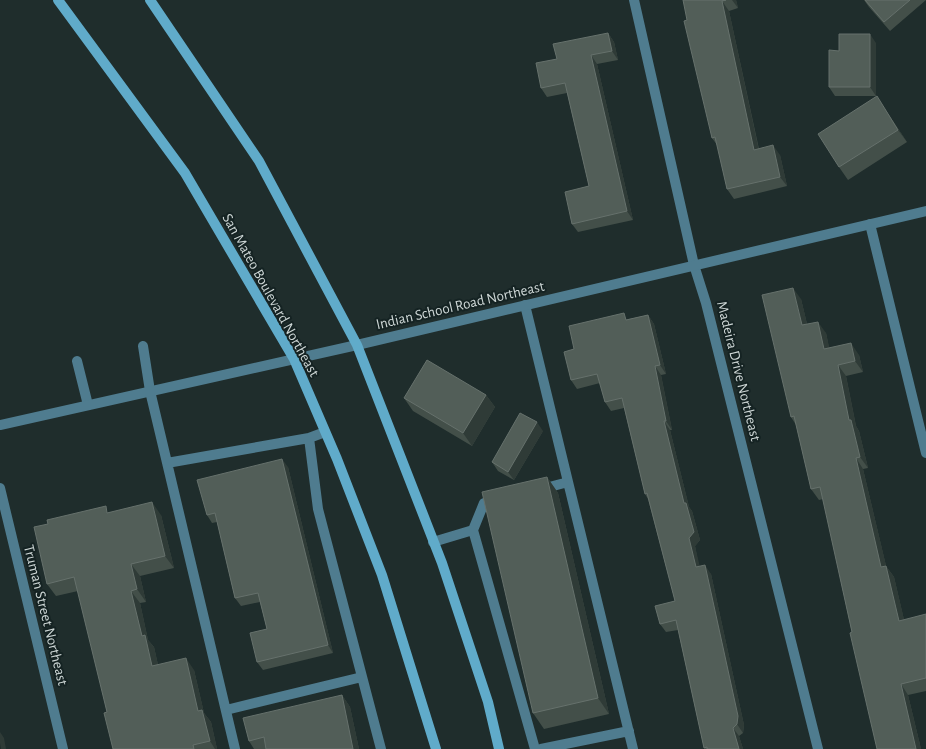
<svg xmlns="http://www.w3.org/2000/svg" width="926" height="749" viewBox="0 0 926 749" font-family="'Alegreya Sans',sans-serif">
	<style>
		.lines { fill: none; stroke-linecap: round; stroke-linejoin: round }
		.service { stroke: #4f7c8f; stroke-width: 10 }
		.minor { stroke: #4f7c8f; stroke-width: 10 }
		.tertiary { stroke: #4f7c8f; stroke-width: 10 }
		.secondary { stroke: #60abca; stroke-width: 10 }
		.wall { fill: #434f49 }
		.shaded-wall { fill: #2f3b37 }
		.building { fill: #525e58; stroke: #66716c }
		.labels { text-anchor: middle; stroke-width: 4; stroke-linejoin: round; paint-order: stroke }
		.street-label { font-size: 15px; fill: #ced7d6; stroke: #152323 }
	</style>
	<rect width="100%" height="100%" fill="#1f2d2c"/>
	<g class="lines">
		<path class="service" d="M 870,224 L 926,453
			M 525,305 L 633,749
			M 143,346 L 150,391 L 235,749
			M 77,361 L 88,405
			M 325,432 L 309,438 L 318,509 L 381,749
			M 167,463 L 309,438
			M 542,489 L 568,482
			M 473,530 L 484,503 L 496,500
			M 433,542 L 473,530 L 535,749
			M 226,710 L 362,677
			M 541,749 L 629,731"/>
		<path class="minor" d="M 634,0 L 694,265 L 706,303 L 818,749
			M 0,488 L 63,749"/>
		<path class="tertiary" d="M 0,425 L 357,345 L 926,211"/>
		<path class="secondary" d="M 58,0 L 185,173 L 294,359 L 337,459 L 382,575 L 436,749
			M 150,0 L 259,161 L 357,345 L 442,563 L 488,702 L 499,749"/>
	</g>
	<path class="wall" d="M 683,0 L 736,0 L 738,8 L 729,11 L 759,149 L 780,155 L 787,186 L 734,199 L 727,189 L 717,145 L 712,138 Z
		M 864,0 L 926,0 L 890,31 L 869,7 Z
		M 608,33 L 614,42 L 618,60 L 597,64 L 633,220 L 578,232 L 572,224 L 589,186 L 567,93 L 547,97 L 541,88 Z
		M 876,43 L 876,96 L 835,96 L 829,87 L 839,51 Z
		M 885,109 L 907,142 L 848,180 L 839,167 Z
		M 801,299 L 807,324 L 826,333 L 829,348 L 859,355 L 863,372 L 846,376 L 856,426 L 859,431 L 868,468 L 863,469 L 886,566 L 894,577 L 904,620 L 926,614 L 926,691 L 908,695 L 921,749 L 877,749 L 823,499 L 819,500 L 811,489 L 796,425 L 791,417 Z
		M 648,315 L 654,324 L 666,374 L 661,375 L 672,430 L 670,430 L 689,507 L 692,511 L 700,540 L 695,546 L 699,567 L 711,574 L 744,725 L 743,733 L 739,736 L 743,749 L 705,749 L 704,748 L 678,630 L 666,632 L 660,624 L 675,601 L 648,499 L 645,494 L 624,408 L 611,411 L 605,402 L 600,383 L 577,389 L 571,380 L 629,319 Z
		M 486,395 L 495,407 L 472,446 L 413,411 L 404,398 Z
		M 543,431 L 514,480 L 498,471 L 492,462 Z
		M 288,467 L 333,653 L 263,670 L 257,662 L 267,629 L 260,602 L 241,606 L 235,598 L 217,522 L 212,523 L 207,515 Z
		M 547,477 L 558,493 L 609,714 L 544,729 L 533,713 Z
		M 110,512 L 161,515 L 174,568 L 140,576 L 146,602 L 140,603 L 148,640 L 154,647 L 158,665 L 194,670 L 204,713 L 211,722 L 217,749 L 113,749 L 107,712 L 78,591 L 56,596 L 47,584 Z
		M 342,695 L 350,707 L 359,749 L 254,749 L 249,741 Z"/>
	<path class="shaded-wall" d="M 732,0 L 736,0 L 738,8 Z
		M 722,1 L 729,11 L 761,160 L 754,150 Z
		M 608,33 L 614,42 L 618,60 L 612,51 Z
		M 870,34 L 876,43 L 876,96 L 870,87 Z
		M 591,55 L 597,64 L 633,220 L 627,211 Z
		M 877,96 L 885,109 L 907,142 L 898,130 Z
		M 773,145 L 780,155 L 787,186 L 780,177 Z
		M 793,288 L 801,299 L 810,336 L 802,325 Z
		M 648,315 L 654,324 L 666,374 L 660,365 Z
		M 818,322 L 826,333 L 832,360 L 824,349 Z
		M 851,343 L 859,355 L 863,372 L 855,361 Z
		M 838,365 L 846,376 L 856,426 L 859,431 L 868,468 L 860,457 L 849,420 Z
		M 655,366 L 661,375 L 672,430 L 666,421 Z
		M 486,395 L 495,407 L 472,446 L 463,433 Z
		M 664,421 L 670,430 L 689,507 L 692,511 L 700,540 L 695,546 L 702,576 L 696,567 L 689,538 L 684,503 Z
		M 537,422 L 543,431 L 514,480 L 508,472 Z
		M 856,458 L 863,469 L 889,578 L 881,567 Z
		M 282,459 L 288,467 L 333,653 L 328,645 Z
		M 547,477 L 558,493 L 609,714 L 598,698 Z
		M 152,502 L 161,515 L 174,568 L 165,556 Z
		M 131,564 L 140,576 L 146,602 L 137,589 Z
		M 705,565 L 711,574 L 744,725 L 743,733 L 737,724 Z
		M 886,566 L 894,577 L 907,632 L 899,621 Z
		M 131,591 L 140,603 L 148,640 L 154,647 L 161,678 L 152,666 L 142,636 Z
		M 186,658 L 194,670 L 204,713 L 211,722 L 217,749 L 215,749 L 210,741 L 198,711 Z
		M 901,684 L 908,695 L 921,749 L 916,749 Z
		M 342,695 L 350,707 L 359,749 L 353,749 Z
		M 733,728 L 739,736 L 743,749 L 739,749 Z
		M 0,732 L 4,738 L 6,749 L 1,749 L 0,743 Z"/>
	<path class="building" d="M 683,0 L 726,0 L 722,1 L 754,150 L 773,145 L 780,177 L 727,189 L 715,137 L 712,138 L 684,21 L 687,20 Z
		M 865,0 L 910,0 L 884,22 Z
		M 608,33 L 612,51 L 591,55 L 627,211 L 572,224 L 565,192 L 589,186 L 565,83 L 541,88 L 536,63 L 557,59 L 553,44 Z
		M 839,34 L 870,34 L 870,87 L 829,87 L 829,50 L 839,51 Z
		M 877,96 L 898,130 L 839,167 L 818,134 Z
		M 793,288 L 802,325 L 818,322 L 824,349 L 851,343 L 855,361 L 838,365 L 849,420 L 851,420 L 860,457 L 856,458 L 881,567 L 886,566 L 899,621 L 926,614 L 926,678 L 901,684 L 916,749 L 877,749 L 850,633 L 852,632 L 820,487 L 811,489 L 794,416 L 791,417 L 762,295 Z
		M 624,313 L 626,320 L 648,315 L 660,365 L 655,366 L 666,421 L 664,421 L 684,503 L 686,503 L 694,532 L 689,538 L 696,567 L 705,565 L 738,716 L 737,724 L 733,728 L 739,749 L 707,749 L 707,747 L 704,748 L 676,620 L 660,624 L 655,606 L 675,601 L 647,493 L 645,494 L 622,398 L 605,402 L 597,374 L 571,380 L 564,352 L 574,349 L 569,326 Z
		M 427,360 L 486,395 L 463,433 L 404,398 Z
		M 520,413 L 537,422 L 508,472 L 492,462 Z
		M 282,459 L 328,645 L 257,662 L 250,633 L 267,629 L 258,593 L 235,598 L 215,513 L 207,515 L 197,480 Z
		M 547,477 L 598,698 L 533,713 L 482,492 Z
		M 152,502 L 165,556 L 131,564 L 137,589 L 131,591 L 142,636 L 145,635 L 152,666 L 186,658 L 198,711 L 202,710 L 210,741 L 193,745 L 194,749 L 113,749 L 104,713 L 107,712 L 74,577 L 47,584 L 34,527 L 48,524 L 47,520 L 106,506 L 107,513 Z
		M 342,695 L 353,749 L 266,749 L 264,737 L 249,741 L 243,718 Z"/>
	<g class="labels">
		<g class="street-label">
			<text transform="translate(271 295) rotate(61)" y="5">San Mateo Boulevard Northeast</text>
			<text transform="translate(460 305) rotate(-13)" y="5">Indian School Road Northeast</text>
			<text transform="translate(739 371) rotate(76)" y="5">Madeira Drive Northeast</text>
			<text transform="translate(46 615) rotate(76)" y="5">Truman Street Northeast</text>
		</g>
	</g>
</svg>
